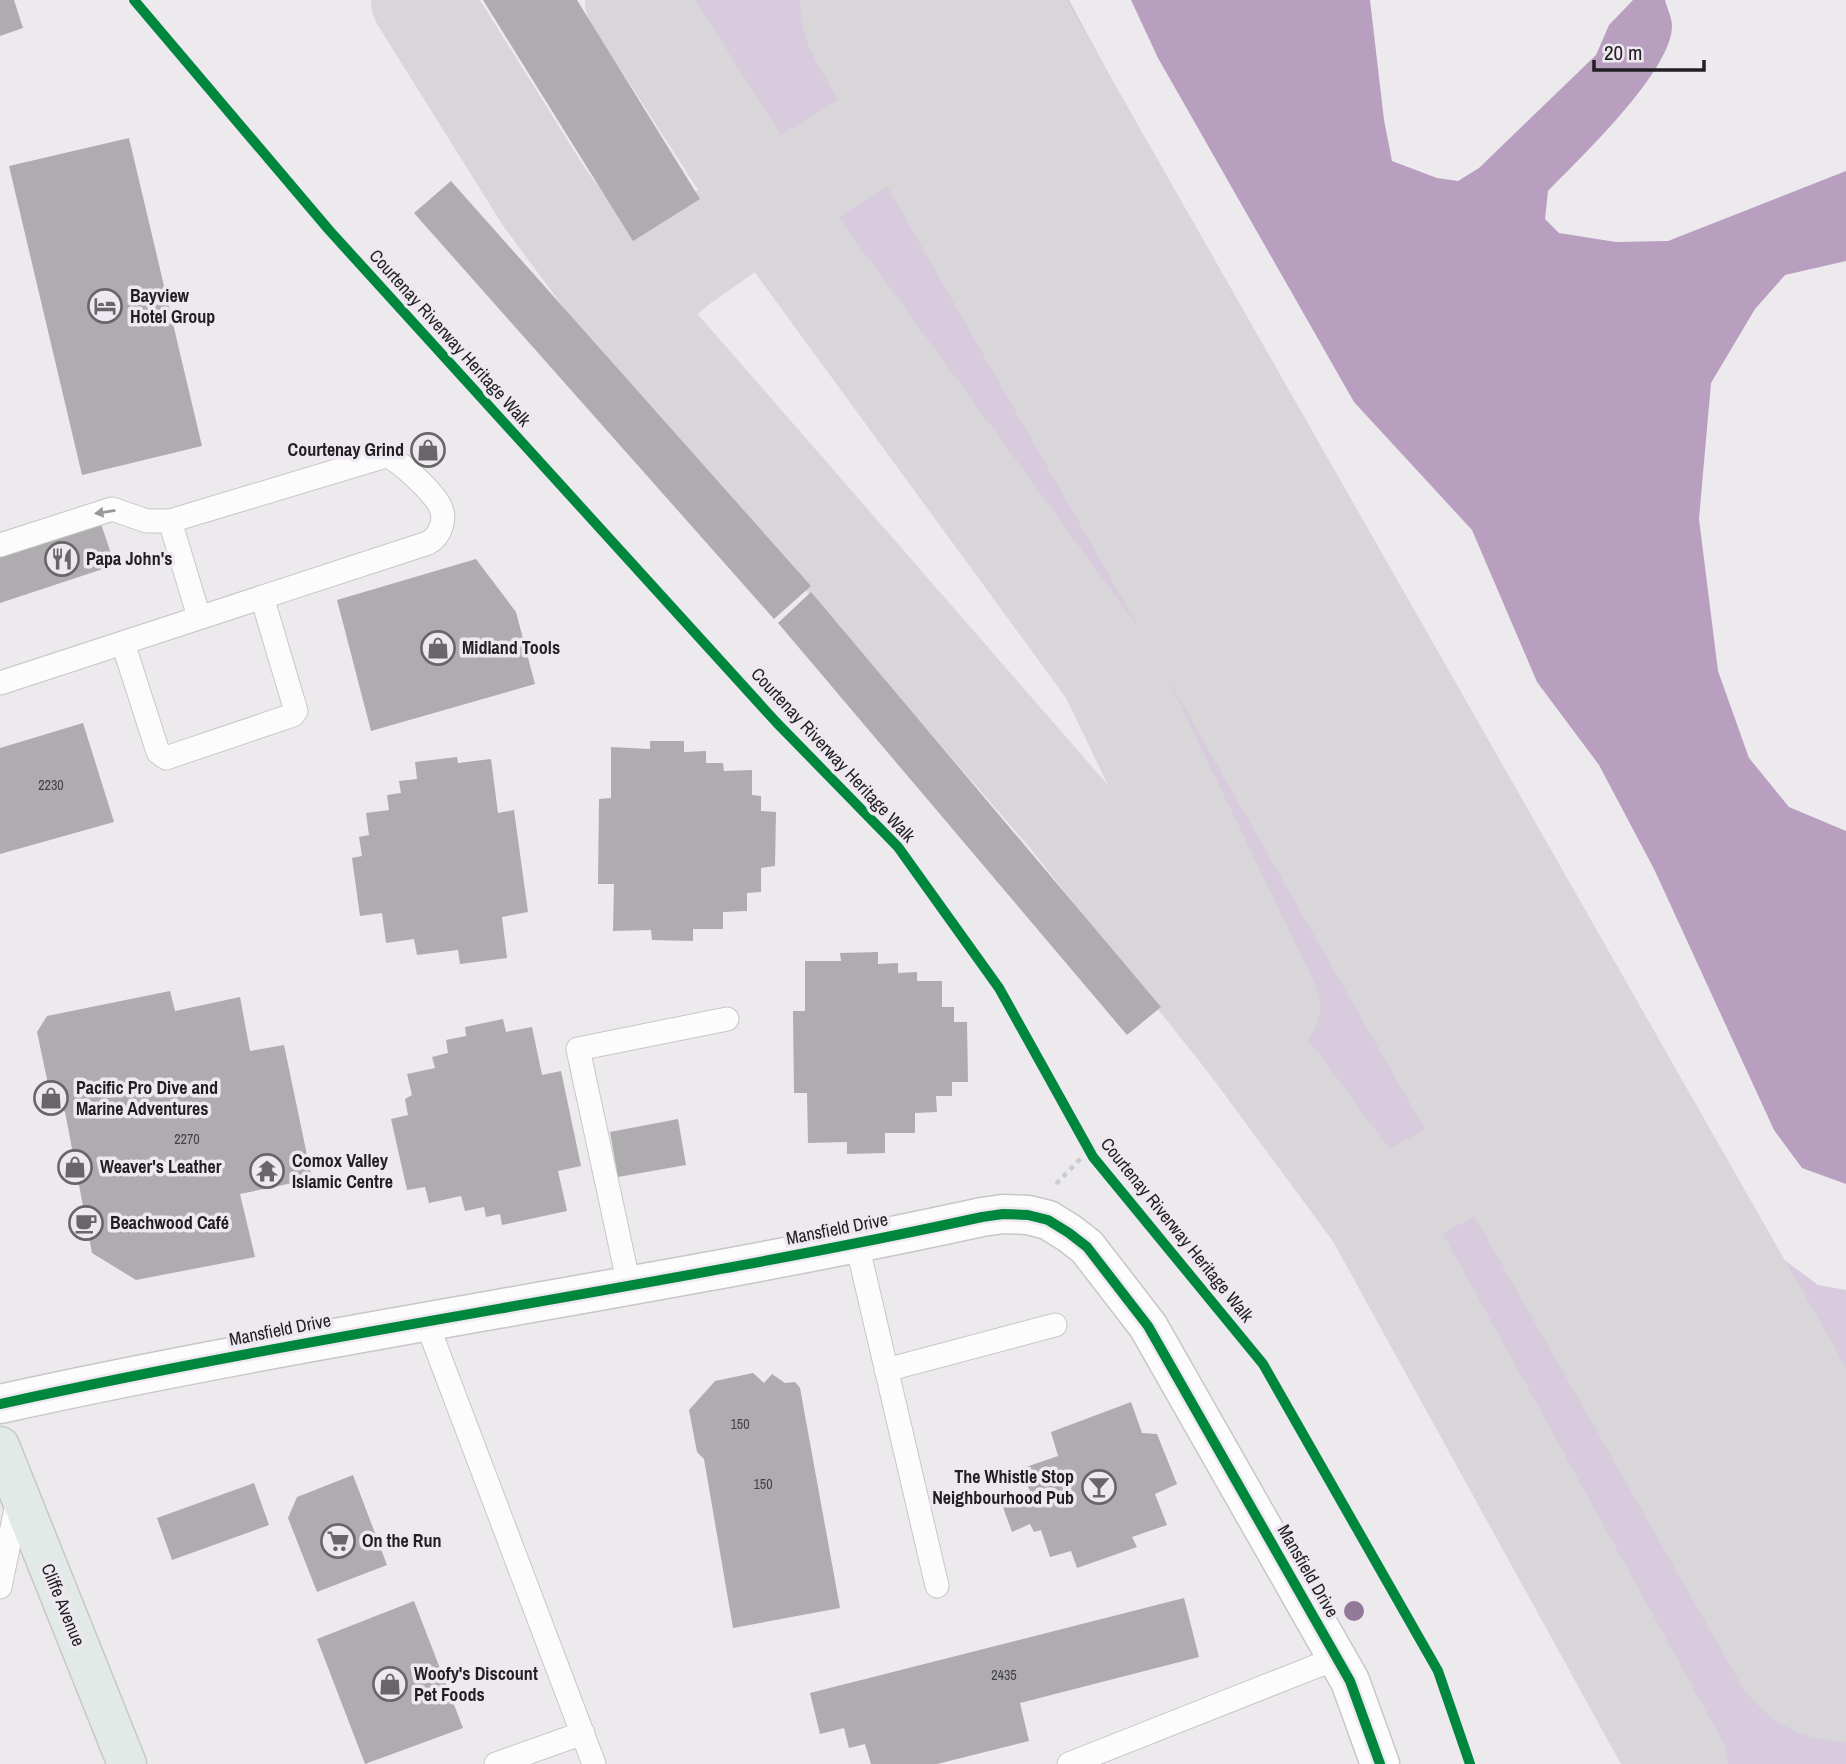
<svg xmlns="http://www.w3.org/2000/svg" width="1846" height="1764" viewBox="0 0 1846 1764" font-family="'Archivo Narrow',sans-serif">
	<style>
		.green { fill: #d8cbdd }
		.water { fill: #b89fc0 }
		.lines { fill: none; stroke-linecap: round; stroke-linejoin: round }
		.taxiway { stroke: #d8d6d9; stroke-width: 100 }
		.runway { stroke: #d8d6d9; stroke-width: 248 }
		.building { fill: #aeacaf }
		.service-casing { stroke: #c9c6c9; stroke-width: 25 }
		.minor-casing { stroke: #c9c6c9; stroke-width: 41 }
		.primary-casing { stroke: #c8c7c8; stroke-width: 41 }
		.path { stroke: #cccbcd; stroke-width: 4.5; stroke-dasharray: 5 5; stroke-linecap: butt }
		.service { stroke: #fcfcfc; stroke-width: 23 }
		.minor { stroke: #fcfcfc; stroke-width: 38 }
		.primary { stroke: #e1eae7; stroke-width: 38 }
		.cycleway-casing { stroke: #eee8f0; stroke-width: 15 }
		.cycleway { stroke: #00873e; stroke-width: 10 }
		.tree { fill: #92799a }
		.oneway { fill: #999 }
		.labels { text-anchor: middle; stroke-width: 7; stroke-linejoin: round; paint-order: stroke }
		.number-label { font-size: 14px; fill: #444244 }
		.poi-label { font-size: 18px; font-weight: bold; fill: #211f21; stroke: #eee8f0; text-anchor: start }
		.street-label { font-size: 18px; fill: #211f21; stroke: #eee8f0 }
	</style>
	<rect width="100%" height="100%" fill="#edeaee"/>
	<path class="green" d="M 648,0 L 871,0 C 887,27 915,60 908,92 L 784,173 L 769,173 L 753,166 Z
		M 984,0 L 1069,0 L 1183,212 L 1771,1250 L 1818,1285 L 1846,1290 L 1846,1520 L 1591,1077 Z
		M 939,124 L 948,134 L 1493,1090 L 1491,1119 C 1457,1144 1419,1175 1377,1182 L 1356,1160 L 1117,658 L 793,209 L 923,125 Z
		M 1498,1155 C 1517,1155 1526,1155 1538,1170 L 1623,1335 L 1846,1727 L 1846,1764 L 1694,1764 L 1400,1242 L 1397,1220 L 1403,1206 Z"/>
	<path class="water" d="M 1131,0 L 1370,0 L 1384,120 L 1392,161 L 1437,178 L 1458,181 L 1479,168 L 1596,55 L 1609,25 L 1633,0 L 1665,0 C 1667,8 1672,18 1672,26 C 1672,71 1580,158 1548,191 L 1545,219 L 1559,233 L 1616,242 L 1668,241 L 1846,171 L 1846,261 L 1785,275 L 1755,309 L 1711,383 L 1699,519 L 1718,671 L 1749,758 L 1789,807 L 1846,831 L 1846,1184 L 1802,1168 L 1774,1130 L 1654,869 L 1599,765 L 1537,682 L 1472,530 L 1354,402 L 1158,58 Z"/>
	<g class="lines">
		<path class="taxiway" d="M 421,0 L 544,197 L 627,309 L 1066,813 L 1251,1046 L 1375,1214 L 1678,1764
			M 635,0 L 766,203 L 1109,672 L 1270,1006
			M 627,309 L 677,266 L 766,203 L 968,78
			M 1375,1214 L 1558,1113"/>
		<path class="runway" d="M 924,0 L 1846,1618"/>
	</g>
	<path class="building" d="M 0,0 L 14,0 L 23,28 L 0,36 Z
		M 483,0 L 577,0 L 700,199 L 633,241 Z
		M 129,138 L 202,446 L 82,475 L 9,166 Z
		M 451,181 L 811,586 L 774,619 L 414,213 Z
		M 100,521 L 115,565 L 0,603 L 0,553 Z
		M 476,559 L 516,612 L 535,684 L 371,731 L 337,600 Z
		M 811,592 L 1161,1007 L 1127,1035 L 778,623 Z
		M 83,723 L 114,822 L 0,854 L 0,748 Z
		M 650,741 L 684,741 L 684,752 L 706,751 L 706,763 L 723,763 L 724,771 L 752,770 L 752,795 L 761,796 L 761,811 L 776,812 L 775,866 L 761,868 L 761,892 L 747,893 L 747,911 L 723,912 L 723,929 L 693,929 L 693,941 L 652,940 L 651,930 L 613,931 L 614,884 L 598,884 L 599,799 L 611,798 L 611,747 L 650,749 Z
		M 457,757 L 458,763 L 491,759 L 498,813 L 514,810 L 528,912 L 502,917 L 507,958 L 460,964 L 458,950 L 417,955 L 414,939 L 386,943 L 382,913 L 360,916 L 352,858 L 362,856 L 359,837 L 369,835 L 366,813 L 389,810 L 387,795 L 401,793 L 399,781 L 417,779 L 415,762 Z
		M 878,952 L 878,964 L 898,963 L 898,973 L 917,972 L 917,981 L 942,981 L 942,1007 L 954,1007 L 954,1022 L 967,1022 L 968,1082 L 952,1082 L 952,1096 L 936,1096 L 937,1112 L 915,1113 L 915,1133 L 885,1133 L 885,1153 L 847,1154 L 847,1142 L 808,1143 L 807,1093 L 794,1093 L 793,1011 L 805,1011 L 805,961 L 841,961 L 840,953 Z
		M 170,991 L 175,1011 L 240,997 L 250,1051 L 284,1045 L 312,1179 L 240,1194 L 255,1257 L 136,1280 L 92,1253 L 65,1112 L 51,1098 L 37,1032 L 47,1016 Z
		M 503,1019 L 506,1032 L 532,1027 L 542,1075 L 561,1071 L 581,1166 L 558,1171 L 567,1211 L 502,1225 L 500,1214 L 486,1217 L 484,1207 L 465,1211 L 461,1196 L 429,1203 L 425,1187 L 407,1190 L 391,1119 L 408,1115 L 405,1099 L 412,1095 L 407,1074 L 435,1068 L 432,1057 L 448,1053 L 446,1040 L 466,1036 L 465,1027 Z
		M 678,1119 L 686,1165 L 618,1177 L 610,1132 Z
		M 753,1373 L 764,1383 L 772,1374 L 785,1383 L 795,1382 L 800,1388 L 840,1608 L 733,1628 L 704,1459 L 697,1452 L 689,1410 L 715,1381 Z
		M 1131,1402 L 1142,1433 L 1157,1434 L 1177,1484 L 1155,1494 L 1167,1525 L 1132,1537 L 1137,1547 L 1077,1568 L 1071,1551 L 1050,1557 L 1041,1530 L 1034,1532 L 1030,1524 L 1012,1532 L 1001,1502 L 1030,1491 L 1020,1469 L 1058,1456 L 1051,1432 Z
		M 353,1475 L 387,1565 L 317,1592 L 288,1518 L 297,1497 Z
		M 254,1483 L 269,1525 L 172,1560 L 157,1518 Z
		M 1184,1598 L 1199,1657 L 1020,1703 L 1029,1741 L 937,1764 L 871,1764 L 865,1744 L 849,1748 L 844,1728 L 820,1734 L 810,1693 Z
		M 414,1601 L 463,1728 L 365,1764 L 317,1639 Z"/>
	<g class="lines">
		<g class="service-casing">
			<path id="service" d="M 170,521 L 199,617
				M 0,545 L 112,509 L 147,521 L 170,521 L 386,456 C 399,459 432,492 439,504 C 447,518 441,536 428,543 L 0,683
				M 123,643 L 158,752 L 166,758 L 293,715 L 296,711 L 262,597
				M 857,1244 L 937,1586
				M 629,1285 L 578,1049 L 727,1019
				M 426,1321 L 594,1764
				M 886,1370 L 1055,1325
				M 0,1587 L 18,1499
				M 496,1764 L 583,1733
				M 1069,1764 L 1337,1658"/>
		</g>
		<g class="minor-casing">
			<path id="minor" d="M 0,1404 C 326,1332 657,1288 982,1217 L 1003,1214 L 1028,1215 L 1048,1220 L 1069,1233 L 1087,1247 L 1148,1326 L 1350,1681 L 1380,1764"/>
		</g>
		<g class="primary-casing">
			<path id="primary" d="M 0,1446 L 127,1764"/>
		</g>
		<path class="path" d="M 1056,1184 L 1089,1150"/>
		<use href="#service" class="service"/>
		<use href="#minor" class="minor"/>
		<use href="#primary" class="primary"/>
		<g class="cycleway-casing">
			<path id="cycleway" d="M 134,0 L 329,230 L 776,722 L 898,847 L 999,988 L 1093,1157 L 1263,1364 L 1438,1671 L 1470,1764
				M 0,1404 C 326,1332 657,1288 982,1217 L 1003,1214 L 1028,1215 L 1048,1220 L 1069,1233 L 1087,1247 L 1148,1326 L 1350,1681 L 1380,1764"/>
		</g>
		<use href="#cycleway" class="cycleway"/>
	</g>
	<circle class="tree" cx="1354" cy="1611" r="10"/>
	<defs><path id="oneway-solid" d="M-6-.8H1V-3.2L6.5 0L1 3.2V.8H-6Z" transform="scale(1.75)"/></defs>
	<use class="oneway" href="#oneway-solid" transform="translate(105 512) rotate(171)"/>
	<defs>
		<g id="hotel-ring" transform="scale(1.75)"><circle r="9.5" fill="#eee8f0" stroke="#686669" stroke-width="1.5"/><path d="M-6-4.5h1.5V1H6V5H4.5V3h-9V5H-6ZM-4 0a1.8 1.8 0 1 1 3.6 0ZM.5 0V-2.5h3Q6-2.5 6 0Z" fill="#686669"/></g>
		<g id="shop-ring" transform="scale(1.75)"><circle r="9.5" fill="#eee8f0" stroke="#686669" stroke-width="1.5"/><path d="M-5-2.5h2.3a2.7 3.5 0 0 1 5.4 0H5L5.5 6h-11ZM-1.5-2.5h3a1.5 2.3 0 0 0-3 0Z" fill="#686669"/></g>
		<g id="restaurant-ring" transform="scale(1.75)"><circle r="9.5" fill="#eee8f0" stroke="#686669" stroke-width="1.5"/><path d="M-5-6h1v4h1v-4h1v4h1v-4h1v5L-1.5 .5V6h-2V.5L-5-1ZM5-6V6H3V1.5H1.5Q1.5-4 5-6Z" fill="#686669"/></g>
		<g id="temple-ring" transform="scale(1.75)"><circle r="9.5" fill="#eee8f0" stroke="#686669" stroke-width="1.5"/><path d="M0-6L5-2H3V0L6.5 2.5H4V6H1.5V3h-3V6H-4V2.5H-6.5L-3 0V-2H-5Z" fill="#686669"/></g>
		<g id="cafe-ring" transform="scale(1.75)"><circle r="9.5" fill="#eee8f0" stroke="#686669" stroke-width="1.5"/><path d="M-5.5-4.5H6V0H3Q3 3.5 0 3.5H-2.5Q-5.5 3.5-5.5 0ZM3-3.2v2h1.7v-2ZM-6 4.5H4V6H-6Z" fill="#686669"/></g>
		<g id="bar-ring" transform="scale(1.75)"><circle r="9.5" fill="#eee8f0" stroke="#686669" stroke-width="1.5"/><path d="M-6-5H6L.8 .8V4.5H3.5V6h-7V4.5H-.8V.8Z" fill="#686669"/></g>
		<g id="supermarket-ring" transform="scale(1.75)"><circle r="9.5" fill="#eee8f0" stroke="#686669" stroke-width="1.5"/><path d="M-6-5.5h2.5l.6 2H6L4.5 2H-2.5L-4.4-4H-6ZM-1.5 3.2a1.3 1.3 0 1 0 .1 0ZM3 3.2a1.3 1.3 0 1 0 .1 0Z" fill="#686669"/></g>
	</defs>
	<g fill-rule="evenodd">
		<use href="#hotel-ring" x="105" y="306"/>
		<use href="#shop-ring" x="428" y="450"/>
		<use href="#restaurant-ring" x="62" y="559"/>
		<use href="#shop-ring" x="438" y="648"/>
		<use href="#shop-ring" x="51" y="1098"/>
		<use href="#shop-ring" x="75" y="1167"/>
		<use href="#temple-ring" x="267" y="1171"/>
		<use href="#cafe-ring" x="86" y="1223"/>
		<use href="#bar-ring" x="1099" y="1487"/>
		<use href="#supermarket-ring" x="338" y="1541"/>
		<use href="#shop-ring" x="390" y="1684"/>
	</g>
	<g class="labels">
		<g class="number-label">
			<text x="51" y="790">2230</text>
			<text x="187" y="1144">2270</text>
			<text x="740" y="1429">150</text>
			<text x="763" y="1489">150</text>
			<text x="1004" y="1680">2435</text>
		</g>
		<g class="poi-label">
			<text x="130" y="302">Bayview<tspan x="130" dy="21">Hotel Group</tspan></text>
			<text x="404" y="456" text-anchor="end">Courtenay Grind</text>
			<text x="86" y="565">Papa John's</text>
			<text x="462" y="654">Midland Tools</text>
			<text x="76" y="1094">Pacific Pro Dive and<tspan x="76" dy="21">Marine Adventures</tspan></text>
			<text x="292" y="1167">Comox Valley<tspan x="292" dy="21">Islamic Centre</tspan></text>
			<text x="100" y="1173">Weaver's Leather</text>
			<text x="110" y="1229">Beachwood Café</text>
			<text x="1074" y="1483" text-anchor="end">The Whistle Stop<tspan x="1074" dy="21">Neighbourhood Pub</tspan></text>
			<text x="362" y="1547">On the Run</text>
			<text x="414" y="1680">Woofy's Discount<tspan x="414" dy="21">Pet Foods</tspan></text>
		</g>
		<g class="street-label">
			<text transform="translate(450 338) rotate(48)" y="6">Courtenay Riverway Heritage Walk</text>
			<text transform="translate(833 755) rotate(47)" y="6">Courtenay Riverway Heritage Walk</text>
			<text transform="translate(837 1229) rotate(-11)" y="6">Mansfield Drive</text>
			<text transform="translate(1177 1230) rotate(51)" y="6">Courtenay Riverway Heritage Walk</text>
			<text transform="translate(280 1330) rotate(-11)" y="6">Mansfield Drive</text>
			<text transform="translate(1308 1571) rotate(60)" y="6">Mansfield Drive</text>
			<text transform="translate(63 1605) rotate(68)" y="6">Cliffe Avenue</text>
		</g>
	</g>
	<path d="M1594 60v10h110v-10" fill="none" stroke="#211f21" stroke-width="3.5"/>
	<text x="1604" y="60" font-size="21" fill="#211f21" stroke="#eee8f0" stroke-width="5" paint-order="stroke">20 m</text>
</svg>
